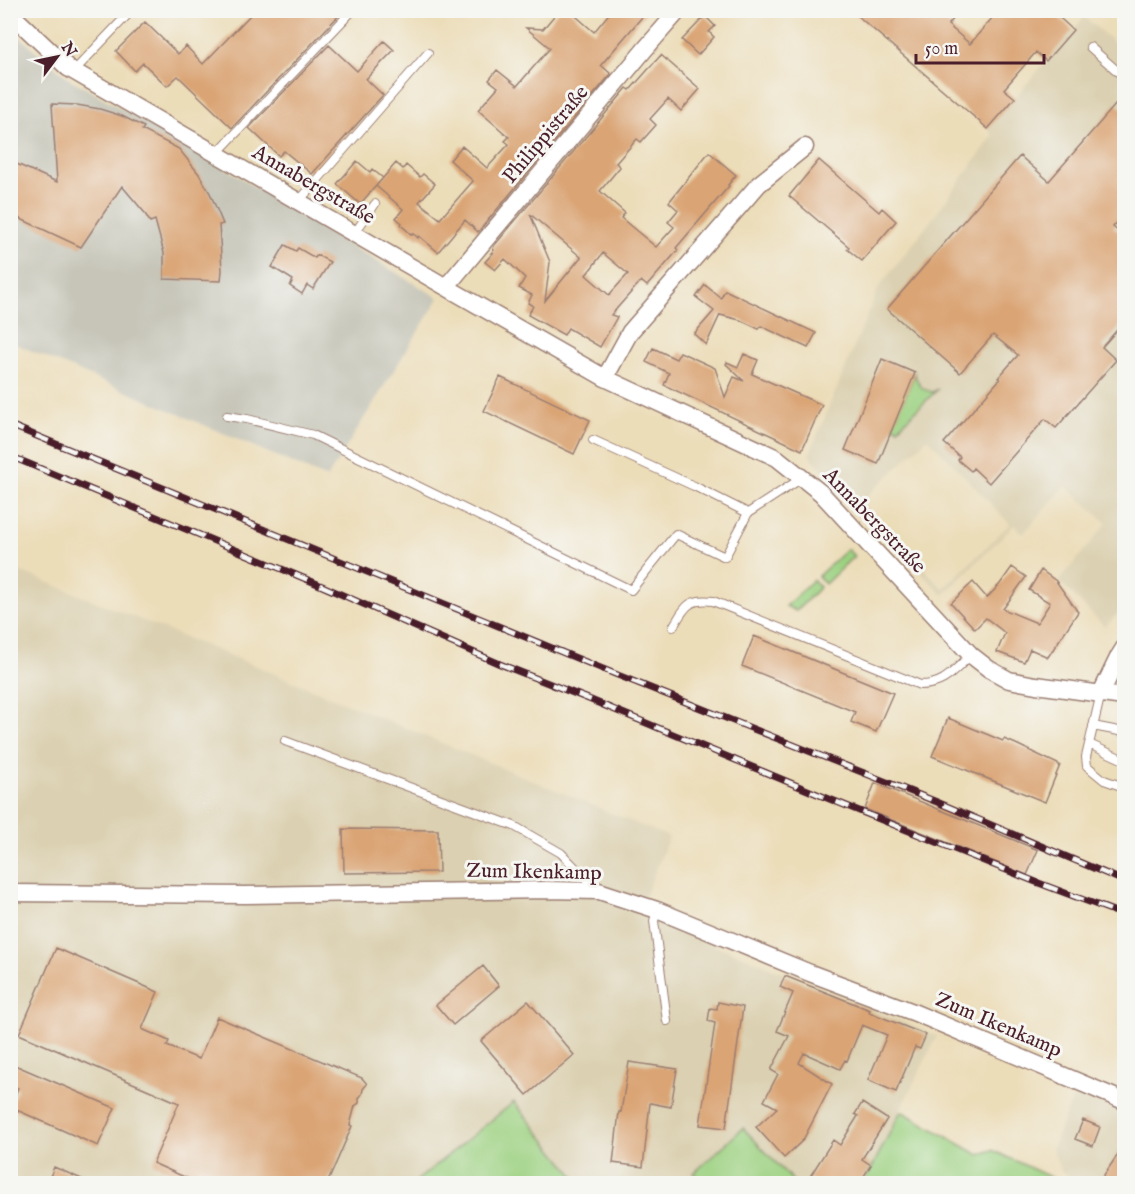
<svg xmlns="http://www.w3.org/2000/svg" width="1135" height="1194" viewBox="0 0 1135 1194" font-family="'IM FELL English',serif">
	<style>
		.built { fill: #dbd0b1; fill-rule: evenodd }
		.industrial { fill: #c6c5b8 }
		.green { fill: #9cd181; stroke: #737856; stroke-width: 1.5 }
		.building { fill: #daa475; fill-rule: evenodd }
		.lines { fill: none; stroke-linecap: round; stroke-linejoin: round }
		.service-casing { stroke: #9b7e72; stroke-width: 10 }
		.minor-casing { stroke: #9b7e72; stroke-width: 19 }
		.service { stroke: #fff; stroke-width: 8 }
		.minor { stroke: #fff; stroke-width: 16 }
		.rail-casing { stroke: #4a1f2b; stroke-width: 7 }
		.rail { stroke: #f6f6f2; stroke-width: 4.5; stroke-dasharray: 14; stroke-linecap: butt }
		.labels { text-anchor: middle; stroke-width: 6; stroke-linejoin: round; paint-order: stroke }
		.street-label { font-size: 21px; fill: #4a1f2b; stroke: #f6f6f2 }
	</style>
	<rect width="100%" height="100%" fill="#f6f6f2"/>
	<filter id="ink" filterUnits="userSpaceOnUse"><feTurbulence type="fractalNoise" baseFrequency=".0167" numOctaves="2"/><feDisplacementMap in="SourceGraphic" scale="12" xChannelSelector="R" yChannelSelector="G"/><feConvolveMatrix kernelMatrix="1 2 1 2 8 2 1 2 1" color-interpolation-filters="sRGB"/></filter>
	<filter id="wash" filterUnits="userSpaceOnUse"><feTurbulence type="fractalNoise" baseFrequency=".008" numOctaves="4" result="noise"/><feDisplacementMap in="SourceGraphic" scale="24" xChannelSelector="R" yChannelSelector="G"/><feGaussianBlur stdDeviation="1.35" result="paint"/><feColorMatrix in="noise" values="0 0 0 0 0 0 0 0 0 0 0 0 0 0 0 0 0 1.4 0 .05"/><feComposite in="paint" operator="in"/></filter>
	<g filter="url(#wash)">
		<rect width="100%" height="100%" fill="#ecddb9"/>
		<path class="built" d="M 1084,17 L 1124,51 L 1124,607 L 1105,627 L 1059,581 L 1107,523 L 1065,486 L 1023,534 L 1014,525 L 943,595 L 809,455 L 879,287 L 933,218 L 993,136 L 988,129 ZM 928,438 L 1010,524 L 943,589 L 861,502 Z
			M 10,567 L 258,667 L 669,837 L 638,914 L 760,963 L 937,1036 L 864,1183 L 795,1183 L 743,1128 L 695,1173 L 704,1183 L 11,1183 Z
			M 1075,1093 L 1124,1113 L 1124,1183 L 1079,1183 L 1061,1171 L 1052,1148 Z"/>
		<path class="industrial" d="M 10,29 L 68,78 L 235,174 L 305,219 L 439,298 L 327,478 L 11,342 Z"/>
		<path class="green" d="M 915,373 C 917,384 921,390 933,392 L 938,389 L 898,428 L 893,426 Z
			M 847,549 L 854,556 L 825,584 L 818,576 Z
			M 813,580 L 820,587 L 796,611 L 786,606 Z
			M 514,1102 L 580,1183 L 414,1183 Z
			M 901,1111 L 979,1155 L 992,1150 L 1063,1183 L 864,1183 Z
			M 743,1128 L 795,1183 L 704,1183 L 694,1173 Z"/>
		<g id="blocks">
			<path class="building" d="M 255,10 L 344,10 L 232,128 L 178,76 L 167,86 L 143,63 L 135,71 L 116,51 L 145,22 L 178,54 L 186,46 L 203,64 Z
				M 559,10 L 569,10 L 594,32 L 612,10 L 648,10 L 601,65 L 611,74 L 478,232 L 465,220 L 438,252 L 419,236 L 418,238 L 414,234 L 412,235 L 401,225 L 402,223 L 396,218 L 403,209 L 376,186 L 396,163 L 403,169 L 406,165 L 420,177 L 423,174 L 435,184 L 419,202 L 440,219 L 473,181 L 450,160 L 462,146 L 487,168 L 509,144 L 505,141 L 509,137 L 478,110 L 498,87 L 489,80 L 497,70 L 517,86 L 550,48 L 526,28 L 543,29 Z
				M 851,10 L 961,10 L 948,25 L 970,44 L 999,10 L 1051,10 L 1073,30 L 1046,61 L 1036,52 L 1004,89 L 1015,98 L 988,129 Z
				M 705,16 L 715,26 L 709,32 L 714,37 L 698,55 L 682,40 Z
				M 384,41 L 394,50 L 366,79 L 383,95 L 312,174 L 284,151 L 279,156 L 249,128 L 329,45 L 357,71 Z
				M 661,55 L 700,89 L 681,111 L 668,99 L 650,119 L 656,125 L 641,142 L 637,139 L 616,163 L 620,167 L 600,191 L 625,213 L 621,218 L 656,247 L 674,227 L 668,222 L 678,210 L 669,202 L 709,152 L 736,175 L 728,185 L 729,186 L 676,248 L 678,250 L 647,286 L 641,281 L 611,315 L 617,317 L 600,347 L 568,328 L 564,335 L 528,315 L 533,306 L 528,303 L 532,295 L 519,288 L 525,278 L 505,259 L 495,270 L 485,262 L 493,253 L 491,253 L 494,250 L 493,249 L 494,246 L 627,88 L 630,90 ZM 530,214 L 581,257 L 545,301 L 550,262 ZM 603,253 L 628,274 L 609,295 L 586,275 Z
				M 52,104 L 77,105 L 100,109 L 122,116 L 144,127 L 142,130 L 179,149 L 199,174 L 210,193 L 223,224 L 219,225 L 222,270 L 221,281 L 164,279 L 164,253 L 155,220 L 150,222 L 144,212 L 122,186 L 81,247 L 10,214 L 10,161 L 57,182 Z
				M 1116,104 L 1125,111 L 1125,213 L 1113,227 L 1125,237 L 1125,321 L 1102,347 L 1116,360 L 1056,428 L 1045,419 L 989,483 L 973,468 L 971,471 L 958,460 L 960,457 L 944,443 L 1000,379 L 998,378 L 1018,355 L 993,335 L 960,373 L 887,309 L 1020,156 L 1049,181 Z
				M 819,160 L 879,212 L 882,208 L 896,221 L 862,261 L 847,249 L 849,247 L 789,196 Z
				M 357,161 L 370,172 L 372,169 L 383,178 L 360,204 L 337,184 Z
				M 285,245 L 296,251 L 298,248 L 315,258 L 317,255 L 330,262 L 313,289 L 307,285 L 302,294 L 290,286 L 293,280 L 272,267 Z
				M 705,285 L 721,298 L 725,290 L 816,333 L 808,348 L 761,326 L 759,329 L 740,320 L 720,315 L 706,345 L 694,334 L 714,311 L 696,297 Z
				M 653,348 L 676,359 L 680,352 L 715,368 L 725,397 L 734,377 L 744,381 L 726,364 L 727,362 L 738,367 L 744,354 L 758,360 L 752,374 L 822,405 L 802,450 L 664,385 L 669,373 L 646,362 Z
				M 882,359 L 915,373 L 878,464 L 845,450 Z
				M 500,377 L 590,420 L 574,454 L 484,411 Z
				M 1012,567 L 1026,577 L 1003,609 L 1037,623 L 1050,603 L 1029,590 L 1041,570 L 1056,581 L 1078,612 L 1048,657 L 1030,649 L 1024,662 L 997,652 L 1005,633 L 986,618 L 975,629 L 951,603 L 973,582 L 987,598 L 1000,584 Z
				M 754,636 L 893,693 L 876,732 L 851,722 L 855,712 L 742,666 Z
				M 948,718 L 1003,741 L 1004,739 L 1016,744 L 1060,765 L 1045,802 L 932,756 Z
				M 875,783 L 1038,850 L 1027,875 L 865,809 Z
				M 343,829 L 438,830 L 439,872 L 344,873 Z
				M 56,948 L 158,992 L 142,1029 L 169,1041 L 167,1046 L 199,1059 L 217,1017 L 362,1078 L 367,1084 L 363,1089 L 362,1094 L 359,1098 L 359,1103 L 355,1106 L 350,1125 L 352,1126 L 327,1184 L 200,1184 L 153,1163 L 179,1103 L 19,1034 Z
				M 483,966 L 499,986 L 453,1025 L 436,1005 Z
				M 785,976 L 870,1010 L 869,1012 L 926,1035 L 920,1049 L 915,1047 L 896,1092 L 868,1080 L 887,1035 L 862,1025 L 847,1061 L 845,1060 L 840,1069 L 804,1053 L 799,1063 L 832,1084 L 803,1140 L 784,1158 L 756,1127 L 777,1108 L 764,1101 L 778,1074 L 771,1070 L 789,1036 L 777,1031 L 793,993 L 780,987 Z
				M 528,1001 L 574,1055 L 527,1095 L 481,1041 Z
				M 718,1002 L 743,1007 L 726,1128 L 700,1125 L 715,1023 L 708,1021 L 710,1008 L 717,1009 Z
				M 629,1062 L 677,1069 L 671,1107 L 650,1103 L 643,1167 L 613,1163 L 619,1112 L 621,1112 Z
				M 10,1063 L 115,1108 L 98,1146 L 10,1107 L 18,1088 L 10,1085 Z
				M 862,1103 L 887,1119 L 862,1159 L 871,1165 L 859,1184 L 818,1184 L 809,1178 L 833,1140 L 840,1145 L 858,1116 L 855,1114 Z
				M 1083,1120 L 1100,1127 L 1093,1146 L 1075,1139 Z
				M 1125,1144 L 1125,1184 L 1098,1184 L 1108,1169 Z
				M 54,1167 L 93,1184 L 47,1184 Z"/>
		</g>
	</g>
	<g filter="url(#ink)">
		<use href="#blocks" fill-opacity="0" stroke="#9b7e72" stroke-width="1.5"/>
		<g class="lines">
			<g class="service-casing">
				<path id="service" d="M 1090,47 L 1124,77
					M 74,71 L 132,10
					M 217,153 L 353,10
					M 299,201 L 428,53
					M 354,234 L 375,204
					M 227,416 L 247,419 L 313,435 L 631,590 L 676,534 L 725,557 L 748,513 L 802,478
					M 593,440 L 694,486 L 748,513
					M 673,627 C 685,607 688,598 713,601 L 920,685 C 945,685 953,671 971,655
					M 1101,693 L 1086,757 L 1087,766 L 1104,780 L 1124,787
					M 1093,726 L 1124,732
					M 285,741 L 514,826 L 561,853 L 596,889
					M 1089,744 L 1124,760
					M 657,910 L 654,921 L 667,1021"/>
			</g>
			<g class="minor-casing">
				<path id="minor" d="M 10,13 L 68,68 L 446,287 L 605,378 L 777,458 L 821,493 L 971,655 L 989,669 L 1009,680 L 1036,685 L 1124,697
					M 446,287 L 646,48 L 679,10
					M 605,378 L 630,332 L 759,184 L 805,147
					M 1101,693 L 1119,656 L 1124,648
					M 10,893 L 245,895 L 547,890 L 599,891 L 657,910 L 810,973 L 913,1012 L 1124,1101"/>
			</g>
			<use href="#service" class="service"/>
			<use href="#minor" class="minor"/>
			<g class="rail-casing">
				<path id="rail" d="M 10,425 L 615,674 L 937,802 L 1124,881
					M 10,456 L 313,582 L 500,664 L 591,700 L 822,796 L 1036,882 L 1124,915"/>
			</g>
			<use href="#rail" class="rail"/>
		</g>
	</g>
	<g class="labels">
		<g class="street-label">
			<text transform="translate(545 134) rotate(-50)" y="7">Philippistraße</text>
			<text transform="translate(314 184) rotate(30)" y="7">Annabergstraße</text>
			<text transform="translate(875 520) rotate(46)" y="7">Annabergstraße</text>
			<text transform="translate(534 871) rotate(1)" y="7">Zum Ikenkamp</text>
			<text transform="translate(999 1024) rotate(23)" y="7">Zum Ikenkamp</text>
		</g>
	</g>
	<rect width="1135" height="1194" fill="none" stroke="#f6f6f2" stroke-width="36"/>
	<g transform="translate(57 57) rotate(58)" stroke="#f6f6f2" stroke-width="4.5" paint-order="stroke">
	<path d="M0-4.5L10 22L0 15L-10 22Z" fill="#4a1f2b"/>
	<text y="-9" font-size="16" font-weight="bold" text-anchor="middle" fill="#4a1f2b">N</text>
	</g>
	<path d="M916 54v9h128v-9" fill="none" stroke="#4a1f2b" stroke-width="3"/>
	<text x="925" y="54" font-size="18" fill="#4a1f2b" stroke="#f6f6f2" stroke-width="4.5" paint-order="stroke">50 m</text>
</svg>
